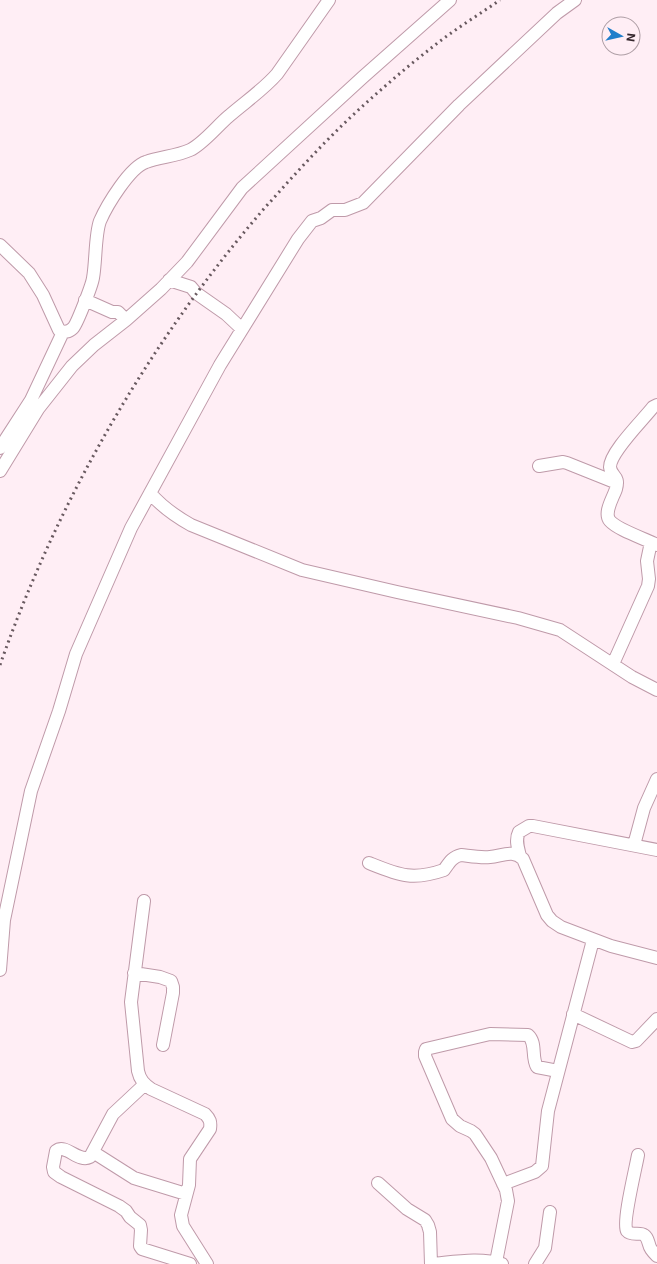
<svg xmlns="http://www.w3.org/2000/svg" width="657" height="1264" viewBox="0 0 657 1264" font-family="Inter,sans-serif">
	<style>
		.lines { fill: none; stroke-linecap: round; stroke-linejoin: round }
		.minor-casing { stroke: #bf9aa9; stroke-width: 14 }
		.minor { stroke: #fff; stroke-width: 12 }
		.rail { stroke: #68595f; stroke-width: 3; stroke-dasharray: 2 4; stroke-linecap: butt }
	</style>
	<rect width="100%" height="100%" fill="#ffeef5"/>
	<g class="lines">
		<g class="minor-casing">
			<path id="minor" d="M 0,245 L 29,273 L 43,295 L 59,330 C 64,333 69,332 73,328 C 77,324 92,285 93,278 C 96,262 95,234 100,221 C 107,205 130,167 146,162 C 160,157 177,156 190,150 C 203,144 218,125 229,116 C 245,102 263,90 277,74 L 329,0
				M 169,280 L 191,287 L 196,293 L 226,314 L 242,329
				M 85,300 L 112,312 L 118,312 L 126,320
				M 657,405 L 653,407 C 643,420 610,452 610,467 C 611,477 620,475 616,489 C 613,498 603,513 610,521 C 618,530 646,539 657,545
				M 0,448 L 31,400 L 63,332
				M 539,466 L 563,462 L 567,463 L 617,483
				M 0,471 L 38,409 L 72,366 L 94,345 L 126,320 L 161,289 L 187,262 L 242,188 L 363,77 L 450,0
				M 150,493 C 162,507 175,516 191,525 L 302,570 L 397,592 L 518,618 L 560,630 L 632,677 L 657,690
				M 613,664 L 648,586 L 649,579 L 647,561 L 651,542
				M 634,845 L 644,808 L 657,779
				M 520,856 C 518,848 515,840 519,832 L 529,826 L 533,826 L 657,850
				M 369,863 C 399,875 412,881 444,870 C 449,863 452,857 461,855 C 470,856 480,858 490,857 C 502,856 513,849 523,859 L 547,915 L 552,921 L 561,927 L 611,946 L 657,958
				M 144,901 L 131,1002 L 138,1071 C 140,1080 144,1084 151,1089 L 205,1114 C 210,1119 211,1122 210,1129 L 190,1159 L 189,1185 L 181,1215 L 183,1226 L 207,1264
				M 0,970 L 4,920 L 31,791 L 59,711 L 76,654 L 131,528 L 220,365 L 298,239 L 312,221 L 321,218 L 332,210 L 345,210 L 363,203 L 459,105 L 557,13 L 575,0
				M 134,973 L 160,977 L 171,981 L 173,987 L 173,993 L 163,1045
				M 573,1014 L 632,1042 L 636,1041 L 657,1019
				M 144,1085 L 113,1114 L 90,1157 C 78,1163 66,1143 56,1151 L 53,1167 L 54,1172 L 61,1177 L 119,1206 L 126,1211 L 130,1217 L 140,1225 L 141,1230 L 140,1246 L 142,1249 L 190,1264
				M 93,1152 L 134,1178 L 186,1194
				M 638,1155 C 636,1167 622,1223 627,1231 C 631,1236 640,1232 644,1235 C 649,1238 648,1245 651,1249 C 653,1252 655,1254 657,1256
				M 378,1183 L 407,1209 L 425,1220 L 428,1225 L 430,1232 L 431,1264
				M 503,1184 L 535,1172 L 542,1166 L 548,1111 L 593,940
				M 496,1262 L 508,1201 L 506,1190 L 491,1158 L 475,1134 L 471,1131 L 460,1126 L 452,1119 L 425,1056 L 425,1052 L 426,1049 L 490,1034 L 528,1035 C 537,1043 531,1057 537,1067 L 558,1071
				M 432,1264 C 454,1262 480,1257 502,1264
				M 535,1264 L 545,1248 L 550,1212"/>
		</g>
		<use href="#minor" class="minor"/>
		<path class="rail" d="M 0,665 C 58,500 148,344 262,211 C 295,174 328,137 365,104 C 386,85 408,66 430,49 C 452,31 477,16 500,0"/>
	</g>
	<g transform="translate(621 36) rotate(98)"><circle r="19" fill="#ffeef5" stroke="#ae9ea5"/>
	<path d="M0-3L7 15L0 10L-7 15Z" fill="#207ecb"/>
	<text y="-6" font-size="11" font-weight="bold" text-anchor="middle" fill="#34262c">N</text>
	</g>
</svg>
